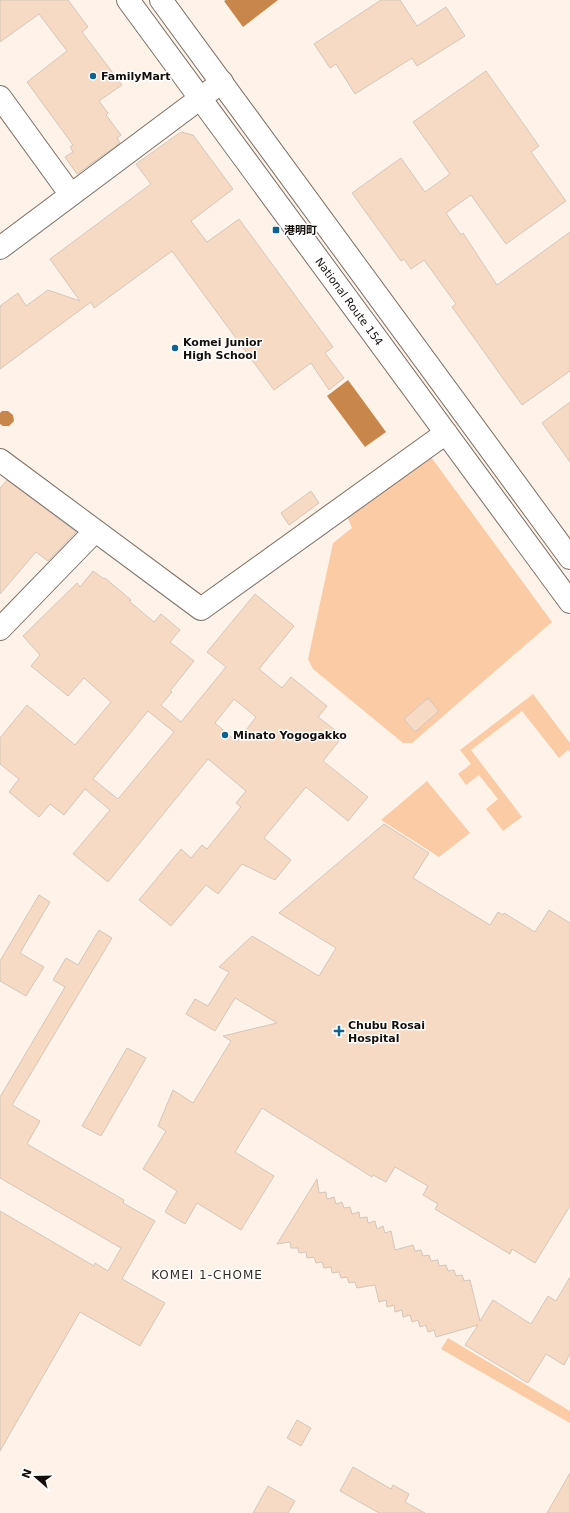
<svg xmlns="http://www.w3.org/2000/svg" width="570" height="1513" viewBox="0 0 570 1513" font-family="'DejaVu Sans','Noto Sans JP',sans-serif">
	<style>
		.green { fill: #facba4 }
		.water { fill: #c8864b }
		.building { fill: #f7dac3; stroke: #d4c6ba; fill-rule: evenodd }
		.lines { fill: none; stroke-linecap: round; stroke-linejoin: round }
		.minor-casing { stroke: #7c6f65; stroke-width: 24 }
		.highway-casing { stroke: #7c6f65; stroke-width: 24 }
		.minor { stroke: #fff; stroke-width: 22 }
		.highway { stroke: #fff; stroke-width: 22 }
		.poi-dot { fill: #0b6394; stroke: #fff; stroke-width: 1.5 }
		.labels { text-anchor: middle; stroke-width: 3; stroke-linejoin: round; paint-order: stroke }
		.poi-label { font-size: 11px; font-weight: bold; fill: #130e0a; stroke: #fff; text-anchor: start }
		.street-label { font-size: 11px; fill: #130e0a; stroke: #fff }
		.neighbourhood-label { font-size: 12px; letter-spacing: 1px; fill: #362b22; stroke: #fff }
	</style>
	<rect width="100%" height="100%" fill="#fff3e9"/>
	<path class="green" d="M 428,453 L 552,622 L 412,743 L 403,743 L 313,669 L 308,659 L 333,543 L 352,528 L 346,514 Z
		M 533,694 L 570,743 L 570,752 L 568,750 L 559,758 L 522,711 L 471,750 L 522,817 L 503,831 L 486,809 L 498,799 L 479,775 L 466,785 L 458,774 L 471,764 L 460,750 Z
		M 427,781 L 470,833 L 439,857 L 381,820 Z
		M 448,1338 L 570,1411 L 570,1423 L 441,1349 Z"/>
	<path class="water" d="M 226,0 L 278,0 L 243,27 L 224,1 Z
		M 348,380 L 386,432 L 365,447 L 327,396 Z
		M 2,411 L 8,411 L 13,415 L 14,421 L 9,426 L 3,426 L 0,424 L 0,413 Z"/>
	<path class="building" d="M 0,0 L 68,0 L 88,27 L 82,32 L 122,85 L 99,101 L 108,113 L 106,115 L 121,135 L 117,138 L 120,143 L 77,174 L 65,157 L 73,152 L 70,147 L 73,145 L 27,82 L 67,51 L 39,14 L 0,42 Z
		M 381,0 L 400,0 L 417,26 L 446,7 L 465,36 L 417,66 L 412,58 L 355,94 L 336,64 L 330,68 L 314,44 Z
		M 486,71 L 539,146 L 531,152 L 566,201 L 506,244 L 471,195 L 446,213 L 461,235 L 463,233 L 497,285 L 570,232 L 570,371 L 522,405 L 452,307 L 456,304 L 424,260 L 411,269 L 404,259 L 401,261 L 352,193 L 401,158 L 425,192 L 450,174 L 413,122 Z
		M 181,132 L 193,135 L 233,189 L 191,221 L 207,242 L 239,219 L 333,347 L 325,353 L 344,378 L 329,390 L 311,363 L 274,390 L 172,251 L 94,308 L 91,302 L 0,369 L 0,306 L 18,293 L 26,306 L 48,290 L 80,301 L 50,259 L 151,184 L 136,164 Z
		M 570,402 L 570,462 L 542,423 Z
		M 7,480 L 76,532 L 48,561 L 36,552 L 0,594 L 0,488 Z
		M 311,491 L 319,503 L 289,525 L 281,513 Z
		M 93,571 L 104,579 L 105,578 L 131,600 L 129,601 L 154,622 L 161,614 L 180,630 L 170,642 L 194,661 L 170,691 L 172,692 L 161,705 L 181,722 L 226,667 L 207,652 L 255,594 L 294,626 L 259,669 L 282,688 L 291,677 L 327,706 L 318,717 L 343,736 L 323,761 L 368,797 L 348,821 L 306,787 L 264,838 L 291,860 L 275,880 L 242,864 L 218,894 L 206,885 L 171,926 L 139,900 L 181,849 L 191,858 L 202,845 L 207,849 L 241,807 L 236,803 L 246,791 L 208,759 L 108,882 L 73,854 L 110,810 L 85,789 L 64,815 L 50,804 L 39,817 L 9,792 L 19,779 L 0,764 L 0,738 L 27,705 L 75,745 L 111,702 L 84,678 L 68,696 L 31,666 L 40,655 L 23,636 L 77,583 L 80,587 ZM 234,699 L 256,717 L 237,742 L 215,723 ZM 148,711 L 174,732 L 118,799 L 93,779 Z
		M 428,698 L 439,711 L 415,732 L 404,719 Z
		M 384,824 L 429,853 L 413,878 L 490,925 L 498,912 L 503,915 L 504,913 L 535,932 L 549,910 L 570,923 L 570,1206 L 535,1263 L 512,1249 L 510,1254 L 435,1209 L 438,1204 L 423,1195 L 428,1186 L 395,1167 L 386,1182 L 373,1175 L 372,1177 L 262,1108 L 235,1152 L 274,1176 L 241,1230 L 197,1203 L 185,1224 L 165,1212 L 177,1191 L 143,1169 L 166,1131 L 158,1126 L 173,1090 L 193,1103 L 231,1041 L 223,1036 L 277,1023 L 235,998 L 215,1031 L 186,1014 L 195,999 L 208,1006 L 229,972 L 219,967 L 252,936 L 319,976 L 336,948 L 279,913 Z
		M 39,895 L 50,902 L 20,953 L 44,967 L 26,996 L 0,981 L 0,961 Z
		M 99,930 L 112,938 L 12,1105 L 40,1121 L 27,1144 L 124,1200 L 123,1203 L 155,1221 L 122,1279 L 165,1303 L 140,1346 L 80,1312 L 0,1451 L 0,1211 L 94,1266 L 95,1263 L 108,1271 L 121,1248 L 0,1178 L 0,1097 L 65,987 L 53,980 L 66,958 L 78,965 Z
		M 127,1048 L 146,1058 L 101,1136 L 82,1126 Z
		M 317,1179 L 319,1193 L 326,1192 L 327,1199 L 334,1197 L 336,1204 L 342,1202 L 344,1208 L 350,1207 L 352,1214 L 359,1212 L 360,1218 L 367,1217 L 368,1223 L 375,1221 L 377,1229 L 383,1226 L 385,1233 L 391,1231 L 395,1250 L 413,1245 L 415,1251 L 421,1250 L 423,1256 L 429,1255 L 431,1261 L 438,1260 L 439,1266 L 446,1265 L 448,1271 L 454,1270 L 456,1276 L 462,1275 L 464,1281 L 470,1280 L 480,1321 L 493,1300 L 531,1324 L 548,1296 L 556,1301 L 570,1277 L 570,1354 L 564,1365 L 546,1354 L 528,1383 L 465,1345 L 478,1325 L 436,1337 L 434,1330 L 428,1332 L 426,1325 L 420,1327 L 418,1320 L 412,1322 L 410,1315 L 403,1317 L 402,1310 L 395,1312 L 394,1305 L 387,1307 L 386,1300 L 379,1302 L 375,1285 L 357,1288 L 355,1282 L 349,1283 L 347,1277 L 341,1278 L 339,1272 L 332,1273 L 331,1267 L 324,1268 L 322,1262 L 316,1263 L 314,1257 L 307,1258 L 306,1252 L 299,1253 L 298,1248 L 291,1248 L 290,1242 L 277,1244 Z
		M 297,1420 L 311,1428 L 301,1446 L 287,1438 Z
		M 353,1467 L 391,1489 L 393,1485 L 409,1494 L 405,1502 L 425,1513 L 379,1513 L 340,1491 Z
		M 570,1473 L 570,1513 L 547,1513 Z
		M 268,1486 L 295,1501 L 288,1513 L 253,1513 Z"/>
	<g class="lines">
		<g class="minor-casing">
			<path id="minor" d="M 0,97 L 71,195
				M 0,248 L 222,82
				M 0,460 L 201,609 L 446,433
				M 0,629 L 95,531"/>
		</g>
		<g class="highway-casing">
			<g id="highway">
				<path id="s1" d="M 128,0 L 570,602"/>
				<path d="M 161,0 L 570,558"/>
			</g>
		</g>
		<use href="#minor" class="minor"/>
		<use href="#highway" class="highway"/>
	</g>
	<g class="poi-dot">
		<circle cx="93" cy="76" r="4"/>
		<rect x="272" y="226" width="8" height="8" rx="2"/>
		<circle cx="175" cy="348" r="4"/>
		<circle cx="225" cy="735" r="4"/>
		<path d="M337 1025h4v4h4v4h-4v4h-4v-4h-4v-4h4z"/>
	</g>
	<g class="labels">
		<g class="poi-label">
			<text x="101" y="80">FamilyMart</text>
			<text x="284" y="234">港明町</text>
			<text x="183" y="346">Komei Junior<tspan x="183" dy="13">High School</tspan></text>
			<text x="233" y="739">Minato Yogogakko</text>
			<text x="348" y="1029">Chubu Rosai<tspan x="348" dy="13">Hospital</tspan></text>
		</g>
		<g class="street-label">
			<text dy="4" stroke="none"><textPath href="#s1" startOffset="374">National Route 154</textPath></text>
		</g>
		<g class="neighbourhood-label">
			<text x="207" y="1279">KOMEI 1-CHOME</text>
		</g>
	</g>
	<g transform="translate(36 1477) rotate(290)" stroke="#ffffff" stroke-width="3" paint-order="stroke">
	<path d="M0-3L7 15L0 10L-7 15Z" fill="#130e0a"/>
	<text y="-6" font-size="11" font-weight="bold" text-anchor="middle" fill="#130e0a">N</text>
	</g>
</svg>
